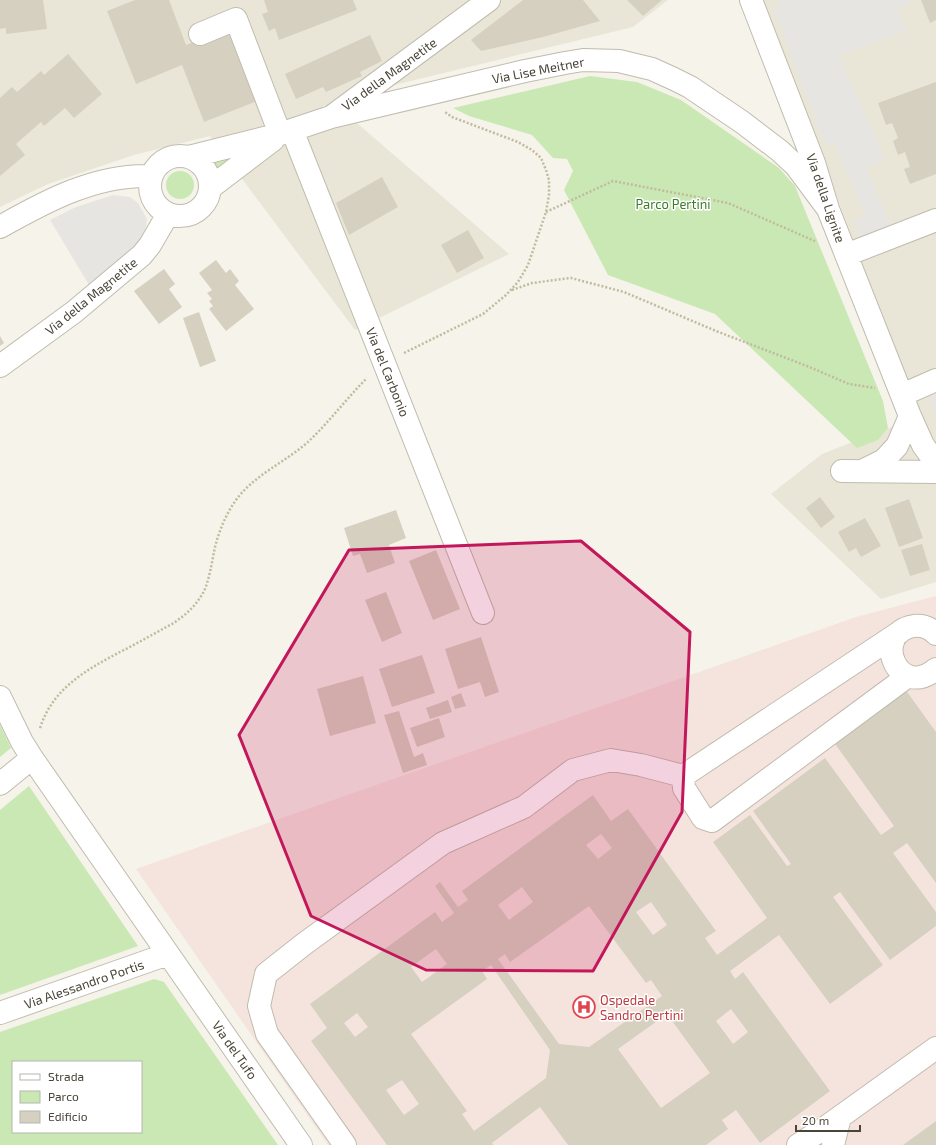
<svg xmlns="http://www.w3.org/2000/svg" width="936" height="1145" viewBox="0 0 936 1145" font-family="'Exo 2',sans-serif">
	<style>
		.residential { fill: #e9e6d8 }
		.medical { fill: #f5e4de }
		.green { fill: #cae8b4; fill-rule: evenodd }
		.parking { fill: #e7e5e1 }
		.building { fill: #d6d0c0; fill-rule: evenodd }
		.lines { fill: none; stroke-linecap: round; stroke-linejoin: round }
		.minor-casing { stroke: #c0bcad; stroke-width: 24 }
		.path { stroke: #c2ba9e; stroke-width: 2.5; stroke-dasharray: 2 2; stroke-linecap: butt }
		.minor { stroke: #fff; stroke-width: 22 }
		.marked { fill: #c2185b; fill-opacity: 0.2; stroke: #c2185b; stroke-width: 3; stroke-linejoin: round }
		.labels { text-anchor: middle; stroke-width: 3; stroke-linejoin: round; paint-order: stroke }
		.street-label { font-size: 13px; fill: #494538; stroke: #fff }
		.park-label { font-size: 13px; fill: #3f7b2b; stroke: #fff }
		.health-label { font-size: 13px; fill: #be3a42; stroke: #fff; text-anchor: start }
	</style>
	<rect width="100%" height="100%" fill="#f5f3ea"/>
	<path class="residential" d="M 0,0 L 668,0 L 633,27 L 386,87 L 351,118 L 509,254 L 355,330 L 210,136 L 134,155 L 48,184 L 0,207 Z
		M 762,0 L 936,0 L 936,582 L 881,599 L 771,494 L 822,454 L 920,416 Z"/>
	<path class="medical" d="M 936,596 L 936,1145 L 328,1145 L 136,869 L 856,617 Z"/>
	<path class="green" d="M 590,76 L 637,82 L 681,100 L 779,168 L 795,186 L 883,401 L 888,428 L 878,440 L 857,448 L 715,314 L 608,275 L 564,190 L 573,171 L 567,159 L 553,158 L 532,135 L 469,116 L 453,108 Z
		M 254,146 L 218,170 L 211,160 Z
		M166 185a14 14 0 1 1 28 0a14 14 0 1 1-28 0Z
		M 0,725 L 11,748 L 0,757 Z
		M 29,786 L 138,946 L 0,995 L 0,810 Z
		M 154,979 L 164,982 L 278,1145 L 0,1145 L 0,1032 ZM 13,1062 L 141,1062 L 141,1132 L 13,1132 Z"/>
	<path class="parking" d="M 778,0 L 914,0 L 897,10 L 907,31 L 839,55 L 885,160 L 867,168 L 890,225 L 859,237 L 855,220 L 864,217 L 864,212 L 834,143 L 826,147 L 774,10 L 780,6 Z
		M 113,195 L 130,197 L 138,203 L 147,219 L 146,227 L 141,238 L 134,248 L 119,262 L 89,285 L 50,220 L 76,207 Z
		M 936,395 L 936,417 L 929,399 Z"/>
	<path class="building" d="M 0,0 L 43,0 L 47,29 L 6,34 L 6,28 L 0,29 Z
		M 135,0 L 169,0 L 186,45 L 233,26 L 262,99 L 204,122 L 182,65 L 136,84 L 107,11 Z
		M 264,0 L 353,0 L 357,10 L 279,40 L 275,28 L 269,31 L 262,14 L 268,12 Z
		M 523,0 L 583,0 L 600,21 L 543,37 L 481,51 L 471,40 Z
		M 627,0 L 662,0 L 643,16 Z
		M 921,0 L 936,0 L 936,20 L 930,23 Z
		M 370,35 L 382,61 L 360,72 L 362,76 L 326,92 L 323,87 L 296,99 L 285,74 Z
		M 68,54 L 102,94 L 74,118 L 65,108 L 44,126 L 41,122 L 16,144 L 25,155 L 0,176 L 0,98 L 12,87 L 17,92 L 41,71 L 44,75 Z
		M 936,82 L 936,174 L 910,184 L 904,169 L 910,167 L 905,152 L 898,155 L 893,141 L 898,138 L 892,123 L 886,125 L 878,103 Z
		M 382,177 L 398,207 L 349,235 L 336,203 Z
		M 468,230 L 484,258 L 457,273 L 441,245 Z
		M 216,260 L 226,273 L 230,269 L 239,281 L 235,285 L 254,309 L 226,331 L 209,309 L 213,306 L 209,301 L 212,299 L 207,293 L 212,290 L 199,273 Z
		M 164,269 L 175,284 L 169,289 L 182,307 L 159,324 L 134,291 Z
		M 199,312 L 216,361 L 200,367 L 183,318 Z
		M 0,336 L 4,343 L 0,346 Z
		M 820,497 L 835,517 L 821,528 L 806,508 Z
		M 909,499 L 923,538 L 899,547 L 885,508 Z
		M 396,510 L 406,538 L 389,545 L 395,563 L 367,573 L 360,554 L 353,556 L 344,528 Z
		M 865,518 L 881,546 L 861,557 L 856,548 L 849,552 L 838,532 Z
		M 922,544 L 930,570 L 910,576 L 901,550 Z
		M 436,550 L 460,609 L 433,620 L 409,561 Z
		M 386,592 L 402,633 L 382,642 L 365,600 Z
		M 481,637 L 499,692 L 485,697 L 480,682 L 458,689 L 445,649 Z
		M 422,655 L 435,693 L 392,707 L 379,669 Z
		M 363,676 L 376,723 L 330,736 L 317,689 Z
		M 905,689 L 936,732 L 936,883 L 907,843 L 893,853 L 936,912 L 936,926 L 890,960 L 840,892 L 833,897 L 883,965 L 830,1004 L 779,935 L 730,971 L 735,979 L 743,972 L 830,1091 L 760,1143 L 736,1110 L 722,1120 L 728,1129 L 706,1145 L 568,1145 L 540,1107 L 492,1143 L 493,1145 L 387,1145 L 311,1041 L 327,1028 L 310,1004 L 435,912 L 442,922 L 454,913 L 435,886 L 440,882 L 458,907 L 468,900 L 462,891 L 593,795 L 611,821 L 628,809 L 716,931 L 705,938 L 717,955 L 767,918 L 713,842 L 750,815 L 787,866 L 791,864 L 753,811 L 825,758 L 881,835 L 894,826 L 833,741 ZM 601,834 L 612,848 L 598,859 L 586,845 ZM 522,887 L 533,902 L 509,920 L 498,905 ZM 651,902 L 667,925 L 653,935 L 636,912 ZM 589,906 L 646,983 L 651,980 L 662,996 L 589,1047 L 559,1044 L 498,959 L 505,954 L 510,962 ZM 436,949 L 447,964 L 422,982 L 411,967 ZM 491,965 L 550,1050 L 546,1078 L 474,1131 L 462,1114 L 467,1111 L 411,1034 L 487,979 L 482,971 ZM 731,1009 L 748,1032 L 733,1044 L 716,1021 ZM 357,1013 L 368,1027 L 355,1037 L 344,1023 ZM 667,1014 L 710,1073 L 661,1108 L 618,1049 ZM 402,1080 L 419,1104 L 404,1115 L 386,1090 Z
		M 461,693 L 466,706 L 455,709 L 451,697 Z
		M 448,700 L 452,712 L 430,719 L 426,708 Z
		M 399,711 L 414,757 L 423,753 L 427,765 L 403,773 L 384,715 Z
		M 439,718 L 445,737 L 417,747 L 410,728 Z
		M 936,1121 L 936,1145 L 903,1145 Z"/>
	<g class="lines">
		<g class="minor-casing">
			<path id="minor" d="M 751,0 L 814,163 L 828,209 L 910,416 L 923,445 L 936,463
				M 200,34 L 236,19 L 280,134
				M 331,117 L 525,71 L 565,63 L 583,60 L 619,61 L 652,69 L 674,79 L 690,87 L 742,122 L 780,151 L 796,166 L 828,209
				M 292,130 L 483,613
				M150 186a30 30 0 1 1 60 0a30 30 0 1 1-60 0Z
				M 189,157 L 280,134 L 331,117 L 489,0
				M 210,188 L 273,140
				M 0,227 C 46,201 96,174 151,176
				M 846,255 L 936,220
				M 0,366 L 74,312 L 142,255 L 150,245 L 168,214
				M 902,395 L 936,380
				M 842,471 L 936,472
				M 862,471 L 884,460 L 897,446 L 910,416
				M 936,634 C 930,628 922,625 914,626 C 870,633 898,701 936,669
				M 0,697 L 22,742 L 32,758
				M 683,776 L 684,788 L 703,818 L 712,821 L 908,676
				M 0,784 L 32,758 L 301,1145
				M 0,1013 L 168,954
				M 345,1145 L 267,1034 L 259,1006 L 266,974 L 304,944 L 443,843 L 524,807 L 573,770 L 611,760 L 641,765 L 683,776 L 900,632
				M 798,1145 L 826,1127 L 936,1048
				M 833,1145 L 840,1117"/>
		</g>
		<path class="path" d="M 546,212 L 613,181 L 728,203 L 817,242
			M 512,290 L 532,283 L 571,278 L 624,292 L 716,331 L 807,366 L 849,384 L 875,388
			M 404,353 L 483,314 L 506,295 L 518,282 L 528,265 L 546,212 L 549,195 L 549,180 L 546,170 L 541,158 L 532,150 L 518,142 L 452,117 L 445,112
			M 40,728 C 53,688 86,670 120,652 C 138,643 155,633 172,624 C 186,615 198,604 205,589 C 210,576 212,561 215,547 C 219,531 226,514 236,500 C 255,474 286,462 309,441 C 330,421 347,398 367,378"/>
		<use href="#minor" class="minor"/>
	</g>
	<path class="marked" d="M 581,541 L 690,632 L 682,812 L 593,971 L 426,970 L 311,916 L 239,735 L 349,550 Z"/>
	<defs>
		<g id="hospital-ring" transform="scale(1.15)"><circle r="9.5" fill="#fff" stroke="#e0444e" stroke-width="1.5"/><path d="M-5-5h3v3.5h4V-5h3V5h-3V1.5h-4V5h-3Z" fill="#e0444e"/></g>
	</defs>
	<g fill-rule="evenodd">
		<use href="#hospital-ring" x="584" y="1007"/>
	</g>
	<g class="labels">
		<g class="street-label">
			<text transform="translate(538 70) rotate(-11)" y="5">Via Lise Meitner</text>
			<text transform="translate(389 74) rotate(-36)" y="5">Via della Magnetite</text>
			<text transform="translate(826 198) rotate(71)" y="5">Via della Lignite</text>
			<text transform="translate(91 296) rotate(-39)" y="5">Via della Magnetite</text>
			<text transform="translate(388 372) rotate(68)" y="5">Via del Carbonio</text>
			<text transform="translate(84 984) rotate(-19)" y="5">Via Alessandro Portis</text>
			<text transform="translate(235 1050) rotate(55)" y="5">Via del Tufo</text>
		</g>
		<g class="park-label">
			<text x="673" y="209">Parco Pertini</text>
		</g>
		<g class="health-label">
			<text x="600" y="1005">Ospedale<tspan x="600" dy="15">Sandro Pertini</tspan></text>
		</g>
	</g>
	<rect x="12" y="1061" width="130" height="72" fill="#ffffff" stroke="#b6b5af"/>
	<rect x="20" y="1074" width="20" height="6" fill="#ffffff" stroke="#b6b5af"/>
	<text x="48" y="1081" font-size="12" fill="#494538">Strada</text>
	<rect x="20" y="1091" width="20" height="12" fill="#cae8b4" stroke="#b6b5af"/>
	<text x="48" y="1101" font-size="12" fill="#494538">Parco</text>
	<rect x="20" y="1111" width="20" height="12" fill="#d6d0c0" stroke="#b6b5af"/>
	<text x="48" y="1121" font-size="12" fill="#494538">Edificio</text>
	<path d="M796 1125v6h64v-6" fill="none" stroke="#494538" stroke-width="2"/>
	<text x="802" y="1125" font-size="12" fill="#494538" stroke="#ffffff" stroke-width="3" paint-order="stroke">20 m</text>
</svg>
